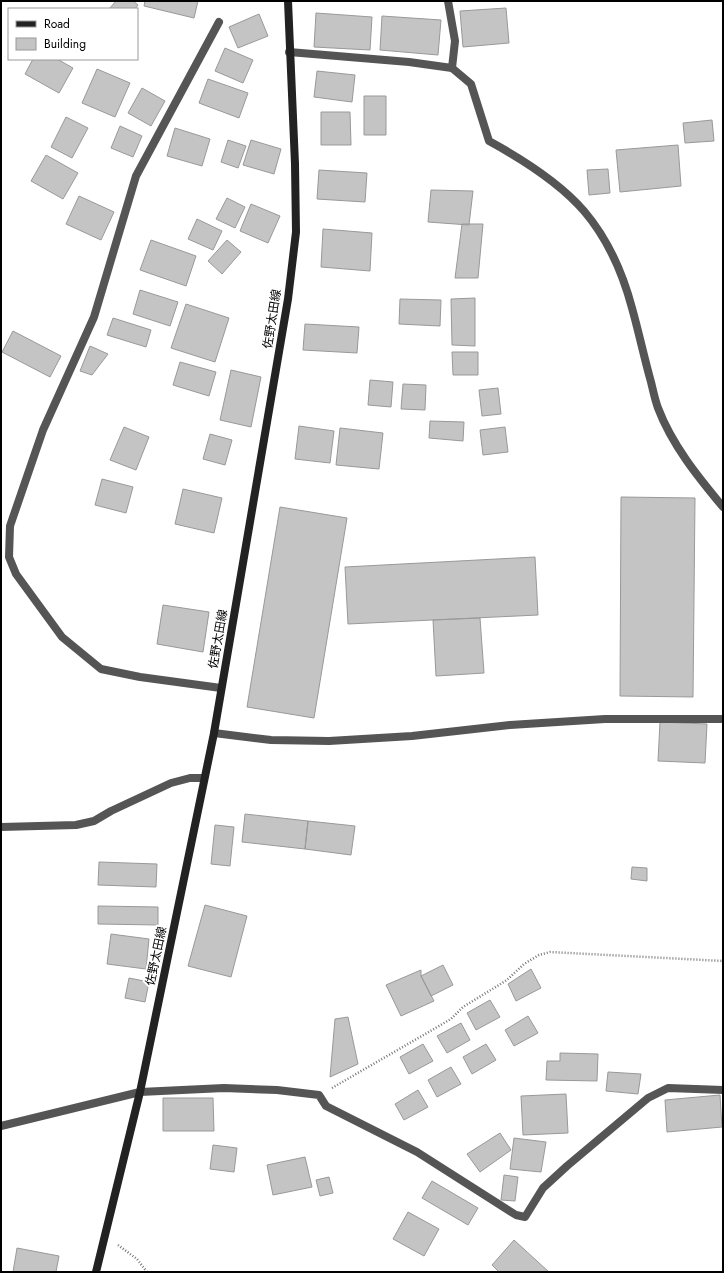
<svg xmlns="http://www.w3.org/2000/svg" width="724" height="1273" viewBox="0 0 724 1273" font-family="Jost,'Noto Sans JP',sans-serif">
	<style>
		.building { fill: #c4c4c4; stroke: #999 }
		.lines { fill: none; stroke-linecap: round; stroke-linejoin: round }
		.path { stroke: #777; stroke-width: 2.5; stroke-dasharray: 1 2; stroke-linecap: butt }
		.service { stroke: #555; stroke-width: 8 }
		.minor { stroke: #555; stroke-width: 8 }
		.secondary { stroke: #222; stroke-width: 8 }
		.labels { text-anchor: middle; stroke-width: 4; stroke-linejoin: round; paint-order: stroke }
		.street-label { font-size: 12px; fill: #000; stroke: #fff }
	</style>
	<rect width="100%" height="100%" fill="#fff"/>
	<path class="building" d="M 116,1 L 133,1 L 138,5 L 135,9 L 109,9 Z
		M 145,1 L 198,1 L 194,18 L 144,6 Z
		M 506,8 L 509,43 L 463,47 L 460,11 Z
		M 316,13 L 372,17 L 370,50 L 314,47 Z
		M 259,14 L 268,36 L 238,48 L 229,27 Z
		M 382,16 L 441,20 L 438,55 L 380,50 Z
		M 225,48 L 253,60 L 243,83 L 215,71 Z
		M 33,59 L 57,59 L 73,68 L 59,93 L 25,74 Z
		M 97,69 L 130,83 L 115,117 L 82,103 Z
		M 317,71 L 355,75 L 352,102 L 314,97 Z
		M 208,79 L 248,93 L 239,118 L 199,103 Z
		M 142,88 L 165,101 L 151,126 L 128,113 Z
		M 364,96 L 386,96 L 386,135 L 364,135 Z
		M 321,112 L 350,112 L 351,145 L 321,145 Z
		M 66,117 L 88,128 L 72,158 L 51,147 Z
		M 712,120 L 714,141 L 685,143 L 683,123 Z
		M 120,126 L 142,136 L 133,157 L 111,148 Z
		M 175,128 L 210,139 L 202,166 L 167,156 Z
		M 228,140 L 246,146 L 238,168 L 221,162 Z
		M 251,140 L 281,149 L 274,174 L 243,165 Z
		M 678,145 L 681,186 L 620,192 L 616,150 Z
		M 46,155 L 78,173 L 63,199 L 31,181 Z
		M 608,169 L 610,193 L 589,195 L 587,170 Z
		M 319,170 L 367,173 L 365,202 L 317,199 Z
		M 431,190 L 473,191 L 469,225 L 428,222 Z
		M 79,196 L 114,212 L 101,240 L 66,224 Z
		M 227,198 L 245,207 L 235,228 L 216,219 Z
		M 251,204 L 280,216 L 268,243 L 240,231 Z
		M 197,219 L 222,231 L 213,250 L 188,239 Z
		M 462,224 L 483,224 L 478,278 L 455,278 Z
		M 323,229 L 372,233 L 370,271 L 321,267 Z
		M 151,240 L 196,256 L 186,286 L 140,270 Z
		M 227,240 L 241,252 L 222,274 L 208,261 Z
		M 140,290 L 178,302 L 170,326 L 133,314 Z
		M 475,298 L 475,346 L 452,345 L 451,299 Z
		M 400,299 L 441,300 L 440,326 L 399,324 Z
		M 186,304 L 229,318 L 215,362 L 171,348 Z
		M 113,318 L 151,330 L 146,347 L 107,335 Z
		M 305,324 L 359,327 L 357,353 L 303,350 Z
		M 13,331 L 61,356 L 50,377 L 2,352 Z
		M 90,346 L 108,354 L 92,375 L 80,371 Z
		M 452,352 L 478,352 L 478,375 L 453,375 Z
		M 180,362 L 216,372 L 209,396 L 173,385 Z
		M 231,370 L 261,377 L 251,427 L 220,420 Z
		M 370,380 L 393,382 L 391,407 L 368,405 Z
		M 403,384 L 426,385 L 425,410 L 401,409 Z
		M 498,388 L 501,414 L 482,416 L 479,390 Z
		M 430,421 L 464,422 L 463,441 L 429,438 Z
		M 299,426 L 334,431 L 330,463 L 295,459 Z
		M 124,427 L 149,437 L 136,470 L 110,460 Z
		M 505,427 L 508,452 L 483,455 L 480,430 Z
		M 340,428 L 383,433 L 379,469 L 336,465 Z
		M 210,434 L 232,440 L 225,465 L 203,459 Z
		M 102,479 L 133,487 L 126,513 L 95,505 Z
		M 183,489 L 222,498 L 214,533 L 175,524 Z
		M 621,497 L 695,498 L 693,697 L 620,696 Z
		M 280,507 L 347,518 L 314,718 L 247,707 Z
		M 535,557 L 538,615 L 348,624 L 345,567 Z
		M 163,605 L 209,612 L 203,652 L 157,644 Z
		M 480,618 L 484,673 L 436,676 L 433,620 Z
		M 660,722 L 707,724 L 705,763 L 658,761 Z
		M 245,814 L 308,821 L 305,849 L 242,842 Z
		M 308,821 L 355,826 L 351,855 L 305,849 Z
		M 215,825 L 234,827 L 230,866 L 211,864 Z
		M 99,862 L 157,864 L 156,887 L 98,885 Z
		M 632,867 L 647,868 L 647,881 L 631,879 Z
		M 205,905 L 247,916 L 231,977 L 188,966 Z
		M 98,906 L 158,907 L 158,925 L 98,924 Z
		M 111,934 L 149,939 L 146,969 L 107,964 Z
		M 443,965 L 453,985 L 431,996 L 421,976 Z
		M 531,969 L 541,988 L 516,1001 L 508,984 Z
		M 421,970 L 421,976 L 434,1001 L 401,1016 L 386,985 Z
		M 129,978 L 149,982 L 145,1002 L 125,998 Z
		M 490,1000 L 500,1017 L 476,1030 L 467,1013 Z
		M 528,1016 L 538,1033 L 514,1046 L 505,1030 Z
		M 348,1017 L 358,1064 L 330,1077 L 335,1019 Z
		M 461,1023 L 470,1040 L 447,1053 L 437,1036 Z
		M 423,1044 L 433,1061 L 409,1074 L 400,1057 Z
		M 486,1044 L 496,1060 L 472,1074 L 463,1057 Z
		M 560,1053 L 598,1054 L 597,1081 L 546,1080 L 547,1061 L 560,1061 Z
		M 451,1067 L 461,1084 L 437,1097 L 428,1080 Z
		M 608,1072 L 641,1074 L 638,1094 L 606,1091 Z
		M 418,1090 L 428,1107 L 404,1120 L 395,1104 Z
		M 566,1094 L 568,1133 L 523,1135 L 521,1096 Z
		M 720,1095 L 722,1127 L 667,1132 L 665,1100 Z
		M 163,1098 L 213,1098 L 214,1131 L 163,1131 Z
		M 500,1133 L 511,1150 L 480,1172 L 467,1154 Z
		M 514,1138 L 546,1142 L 541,1172 L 510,1169 Z
		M 213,1145 L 237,1148 L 234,1172 L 210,1169 Z
		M 305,1157 L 312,1187 L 273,1195 L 267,1165 Z
		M 504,1175 L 518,1177 L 515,1201 L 501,1200 Z
		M 329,1177 L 333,1193 L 320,1196 L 316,1180 Z
		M 432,1181 L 478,1208 L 468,1225 L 422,1198 Z
		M 408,1212 L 439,1229 L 424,1256 L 393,1239 Z
		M 514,1240 L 549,1272 L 499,1272 L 492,1265 Z
		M 17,1248 L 59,1256 L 56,1272 L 13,1272 Z"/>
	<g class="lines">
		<path class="path" d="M 332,1088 L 451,1019 L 463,1007 L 507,980 L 524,964 L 539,955 L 550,952 L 723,961
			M 118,1245 L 137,1259 L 147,1272"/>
		<path class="service" d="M 452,68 L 471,84 L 489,141 C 522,159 560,183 584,211 C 607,238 623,274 632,308 C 639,333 644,357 651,382 C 653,390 655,400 658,408 C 672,445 698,477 723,507
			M 1,827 L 76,825 L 94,821 L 111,811 L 171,783 L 190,778 L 204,778
			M 1,1126 L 140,1092 L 224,1088 L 277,1090 L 319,1095 L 326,1106 L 417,1152 L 516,1215 L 525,1217 L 543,1188 L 567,1166 L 648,1098 L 668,1088 L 723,1090"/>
		<path class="minor" d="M 219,22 L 136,176 L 94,317 L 43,430 L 10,526 L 9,557 L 16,574 L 62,637 L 101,669 L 140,677 L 221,688
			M 289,52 L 409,62 L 452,68 L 455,41 L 448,1
			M 214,733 L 271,740 L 329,741 L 412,736 L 510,725 L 605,719 L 723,719"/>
		<path class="secondary" d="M 96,1272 L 140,1092 L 214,733 L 288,299 L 296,232 L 295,164 L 288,1"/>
	</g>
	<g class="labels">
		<g class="street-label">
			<text transform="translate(272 319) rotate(-81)" y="4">佐野太田線</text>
			<text transform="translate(218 639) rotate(-80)" y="4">佐野太田線</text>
			<text transform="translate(156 956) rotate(-78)" y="4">佐野太田線</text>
		</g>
	</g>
	<rect width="724" height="1273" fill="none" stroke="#000000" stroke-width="4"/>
	<rect x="8" y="8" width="130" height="52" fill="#ffffff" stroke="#999999"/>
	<rect x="16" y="21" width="20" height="6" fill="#222222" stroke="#999999"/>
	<text x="44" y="28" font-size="12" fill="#000000">Road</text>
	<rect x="16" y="38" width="20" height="12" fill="#c4c4c4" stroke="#999999"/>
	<text x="44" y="48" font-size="12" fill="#000000">Building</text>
</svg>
